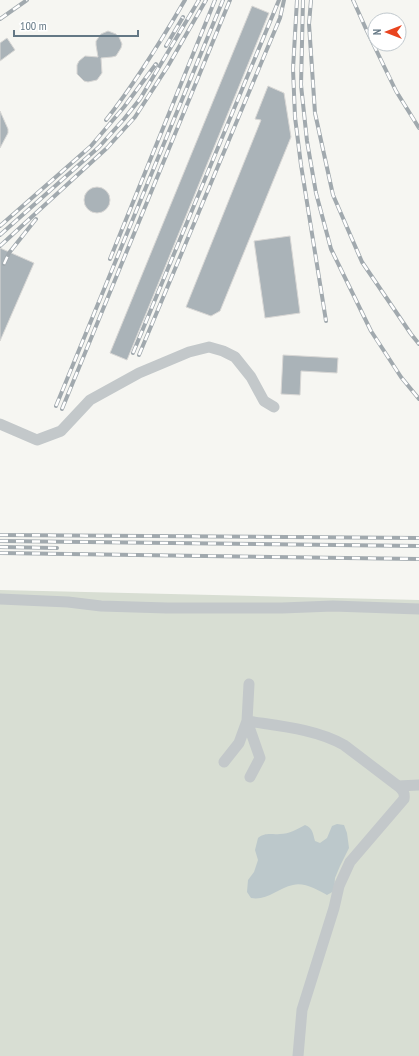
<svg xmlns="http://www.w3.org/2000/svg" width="419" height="1056" viewBox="0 0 419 1056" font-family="'PT Sans Narrow',sans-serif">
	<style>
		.green { fill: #d8ded3 }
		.water { fill: #bcc8cb }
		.building { fill: #aab3b8; stroke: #d8d7d5 }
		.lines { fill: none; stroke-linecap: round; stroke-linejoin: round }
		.minor { stroke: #c3c8ca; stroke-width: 11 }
		.rail-casing { stroke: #a1a9ae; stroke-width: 4 }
		.rail { stroke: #fff; stroke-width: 2.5; stroke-dasharray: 8; stroke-linecap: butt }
	</style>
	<rect width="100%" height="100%" fill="#f6f6f2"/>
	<path class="green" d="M 0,590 L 419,600 L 419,1056 L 0,1056 Z"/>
	<path class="water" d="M 337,824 L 344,825 L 347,833 L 349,848 L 340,866 L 335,878 L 334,891 L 327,895 C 318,890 304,882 293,885 C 278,888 267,901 251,898 L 247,892 L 248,880 L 254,872 L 258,860 L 255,850 L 258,838 C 266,832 271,835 280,834 C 289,834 298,829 305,825 C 313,828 313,834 315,841 L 320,843 L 327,838 L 332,826 Z"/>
	<path class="building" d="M 252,6 L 269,13 L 127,360 L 110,353 Z
		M 108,31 L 116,34 L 119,37 L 122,44 L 121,48 L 116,56 L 112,57 L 101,58 L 102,73 L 97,80 L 88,82 L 84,81 L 77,74 L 77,65 L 79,61 L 85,56 L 98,57 L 96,45 L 96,41 L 101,34 Z
		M 7,38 L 15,50 L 0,61 L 0,43 Z
		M 268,86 L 284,93 L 291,137 L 220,311 L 211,316 L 186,307 L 261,120 L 255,119 Z
		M 0,111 L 8,129 L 8,133 L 0,148 Z
		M84 200a13 13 0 1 1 26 0a13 13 0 1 1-26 0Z
		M 290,236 L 300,313 L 265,318 L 254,241 Z
		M 0,248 L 34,263 L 0,341 Z
		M 283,355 L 338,358 L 337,373 L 301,371 L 300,395 L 281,394 Z"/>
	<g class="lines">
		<path class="minor" d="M 0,424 L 37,440 L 61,431 L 90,400 L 139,373 L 189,352 L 209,347 L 223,351 L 235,357 L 251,377 L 264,401 L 274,407
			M 0,599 L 68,602 L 101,606 L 167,608 L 282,608 L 333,606 L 419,609
			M 249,684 L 247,721 L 260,758 L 250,777
			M 224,762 L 239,743 L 247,721 C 279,726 316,729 344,745 L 398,786 C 403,790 405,793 404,799 L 350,862 L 339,886 L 334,908 L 302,1010 L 298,1056
			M 398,786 L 419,785"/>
		<g class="rail-casing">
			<path id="rail" d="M 297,0 L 293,69 L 295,117 L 301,165 L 326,321
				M 303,0 L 301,85 L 307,141 L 316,193 L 331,249 L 371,331 L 401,377 L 419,399
				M 311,0 L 309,24 L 315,113 L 333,195 L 362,262 L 411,334 L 419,344
				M 353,0 L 366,29 L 396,91 L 419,128
				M 0,19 L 27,0
				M 166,46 L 183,17
				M 106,120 C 136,82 161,41 185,0
				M 0,226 L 91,146 L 124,107 L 156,64
				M 0,235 L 99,147 L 124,119 L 140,99 L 199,0
				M 0,246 L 107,148 L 135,117 L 168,66 L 206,0
				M 110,259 L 215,0
				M 4,264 L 9,253 L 36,219
				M 133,353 L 279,0
				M 139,355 L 280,18 L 284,0
				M 56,406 L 223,0
				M 62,409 L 230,0
				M 0,535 L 419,538
				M 0,541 L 419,546
				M 0,547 L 57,548
				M 0,553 L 419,559"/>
		</g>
		<use href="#rail" class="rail"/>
	</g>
	<g transform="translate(387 32) rotate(270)"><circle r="19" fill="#ffffff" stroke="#c1c9ce"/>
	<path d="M0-3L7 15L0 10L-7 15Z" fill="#e9441f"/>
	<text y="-6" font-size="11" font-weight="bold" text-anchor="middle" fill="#647885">N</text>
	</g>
	<path d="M14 30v6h124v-6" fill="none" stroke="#647885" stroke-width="2"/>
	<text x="20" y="30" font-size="12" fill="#647885" stroke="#ffffff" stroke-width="3" paint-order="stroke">100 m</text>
</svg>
